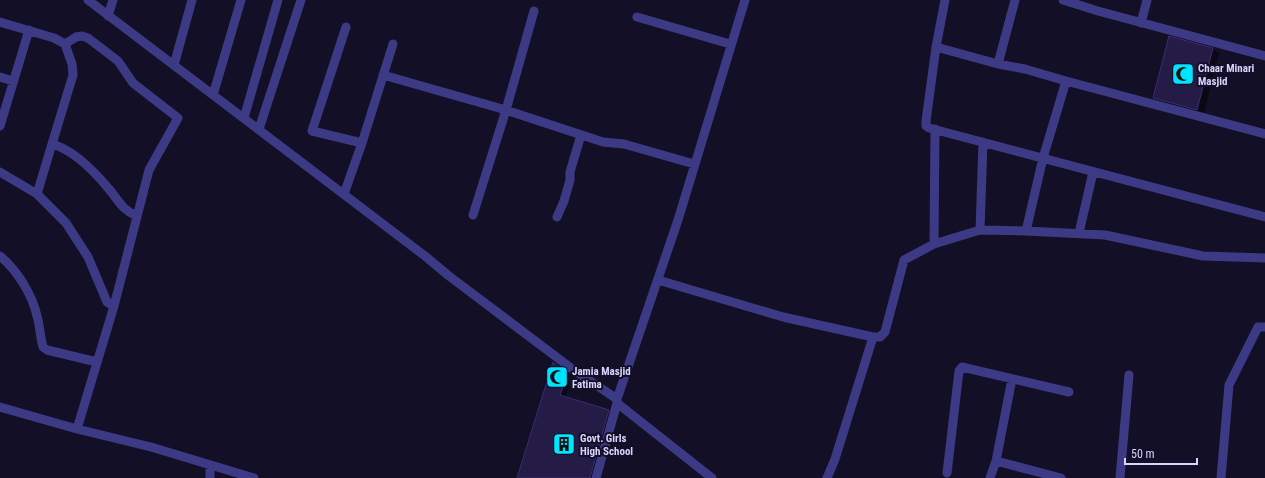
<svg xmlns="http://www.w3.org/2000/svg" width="1265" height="478" viewBox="0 0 1265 478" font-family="'Roboto Condensed',sans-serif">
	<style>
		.shadow { fill: #0007 }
		.building { fill: #241b47; stroke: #3b2d73 }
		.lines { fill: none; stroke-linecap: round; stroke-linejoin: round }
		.minor { stroke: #3d3a85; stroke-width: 9 }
		.labels { text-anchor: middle; stroke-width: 4; stroke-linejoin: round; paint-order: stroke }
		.poi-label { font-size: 11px; font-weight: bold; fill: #d9d4ff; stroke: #130f26; text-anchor: start }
	</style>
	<rect width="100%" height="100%" fill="#130f26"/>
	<path class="shadow" d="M 1169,38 L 1213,49 L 1219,53 L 1204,113 L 1160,101 L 1154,97 Z
		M 554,364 L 568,376 L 569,385 L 565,398 L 608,411 L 613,414 L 595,478 L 518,478 Z"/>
	<path class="building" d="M 1169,36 L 1213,48 L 1197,110 L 1153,98 Z
		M 553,362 L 564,372 L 565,382 L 560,395 L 609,410 L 590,478 L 517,478 Z"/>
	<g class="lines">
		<path class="minor" d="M 88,0 L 425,256 L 449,276 L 571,368 L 617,399
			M 945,0 L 936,47 L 926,121 L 926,126 L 929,128 L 1265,217
			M 1063,0 L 1098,11 L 1265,56
			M 108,16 L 113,0
			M 637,17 L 730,44
			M 0,22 L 54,38 L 65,44 L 72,64 L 73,75 L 52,144 C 74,150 94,171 109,189 C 119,201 122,210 137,216
			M 1141,23 L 1147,0
			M 65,44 L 76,37 L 82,36 L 88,38 L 118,61 L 133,83 L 178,118 L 149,170 L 114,306 L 77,429 L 151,447 L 254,478
			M 936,47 L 998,64 L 1025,69 L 1066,81 L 1265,134
			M 998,64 L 1015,0
			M 174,65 L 192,0
			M 383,75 L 506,110 L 534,11
			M 0,77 L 13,81
			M 213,95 L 241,0
			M 244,118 L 278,0
			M 0,126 L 29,30
			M 259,129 L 301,0
			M 362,143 L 393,44
			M 0,172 L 37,194 L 66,223 L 88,257 L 107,302 L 114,306
			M 37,194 L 52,144
			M 344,194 L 362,143 L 312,131 L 346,27
			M 473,215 L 506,110 L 603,142 L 624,144 L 694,164
			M 557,217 L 564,201 L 570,180 L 570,172 L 581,135
			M 980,230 L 983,142
			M 1026,231 L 1043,158 L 1066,81
			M 1079,233 L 1093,172
			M 934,244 L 935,129
			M 0,256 C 17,270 32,294 37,316 C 40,326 40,337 43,347 L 47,350 L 97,362
			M 658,280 L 783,317 L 873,337 L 880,337 L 885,332 L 904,260 L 934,244 L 980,230 L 1026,231 L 1105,235 L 1203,256 L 1265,258
			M 617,403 L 712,478
			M 0,407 L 77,429
			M 996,461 L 1061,478
			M 210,465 L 210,478
			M 947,473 L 959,371 L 962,367 L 1069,392
			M 596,478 L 617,403 L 617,399 L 678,220 L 745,0
			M 827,478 L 835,459 L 873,337
			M 990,478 L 996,461 L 1012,379
			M 1120,478 L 1129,375
			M 1221,478 L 1229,385 L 1258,327 L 1265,327"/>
	</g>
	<defs>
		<g id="mosque-square" transform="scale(1.15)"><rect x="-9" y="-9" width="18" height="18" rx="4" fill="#00e5ff" stroke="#130f26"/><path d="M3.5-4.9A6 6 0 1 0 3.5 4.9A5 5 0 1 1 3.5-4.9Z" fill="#111"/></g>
		<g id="building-square" transform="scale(1.15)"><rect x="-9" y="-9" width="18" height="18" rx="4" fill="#00e5ff" stroke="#130f26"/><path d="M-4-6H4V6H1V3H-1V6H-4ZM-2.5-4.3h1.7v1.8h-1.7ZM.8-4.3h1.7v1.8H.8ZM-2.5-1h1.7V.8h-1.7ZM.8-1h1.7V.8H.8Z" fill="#111"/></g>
	</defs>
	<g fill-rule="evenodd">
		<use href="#mosque-square" x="1183" y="74"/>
		<use href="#mosque-square" x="557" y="377"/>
		<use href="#building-square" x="564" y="444"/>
	</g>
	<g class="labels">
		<g class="poi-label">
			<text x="1198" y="72">Chaar Minari<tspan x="1198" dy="13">Masjid</tspan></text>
			<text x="572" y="375">Jamia Masjid<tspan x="572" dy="13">Fatima</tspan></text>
			<text x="580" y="442">Govt. Girls<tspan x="580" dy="13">High School</tspan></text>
		</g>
	</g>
	<path d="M1125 458v6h72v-6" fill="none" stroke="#d9d4ff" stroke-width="2"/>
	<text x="1131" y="458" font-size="12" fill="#d9d4ff" stroke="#130f26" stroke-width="3" paint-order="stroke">50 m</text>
</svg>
